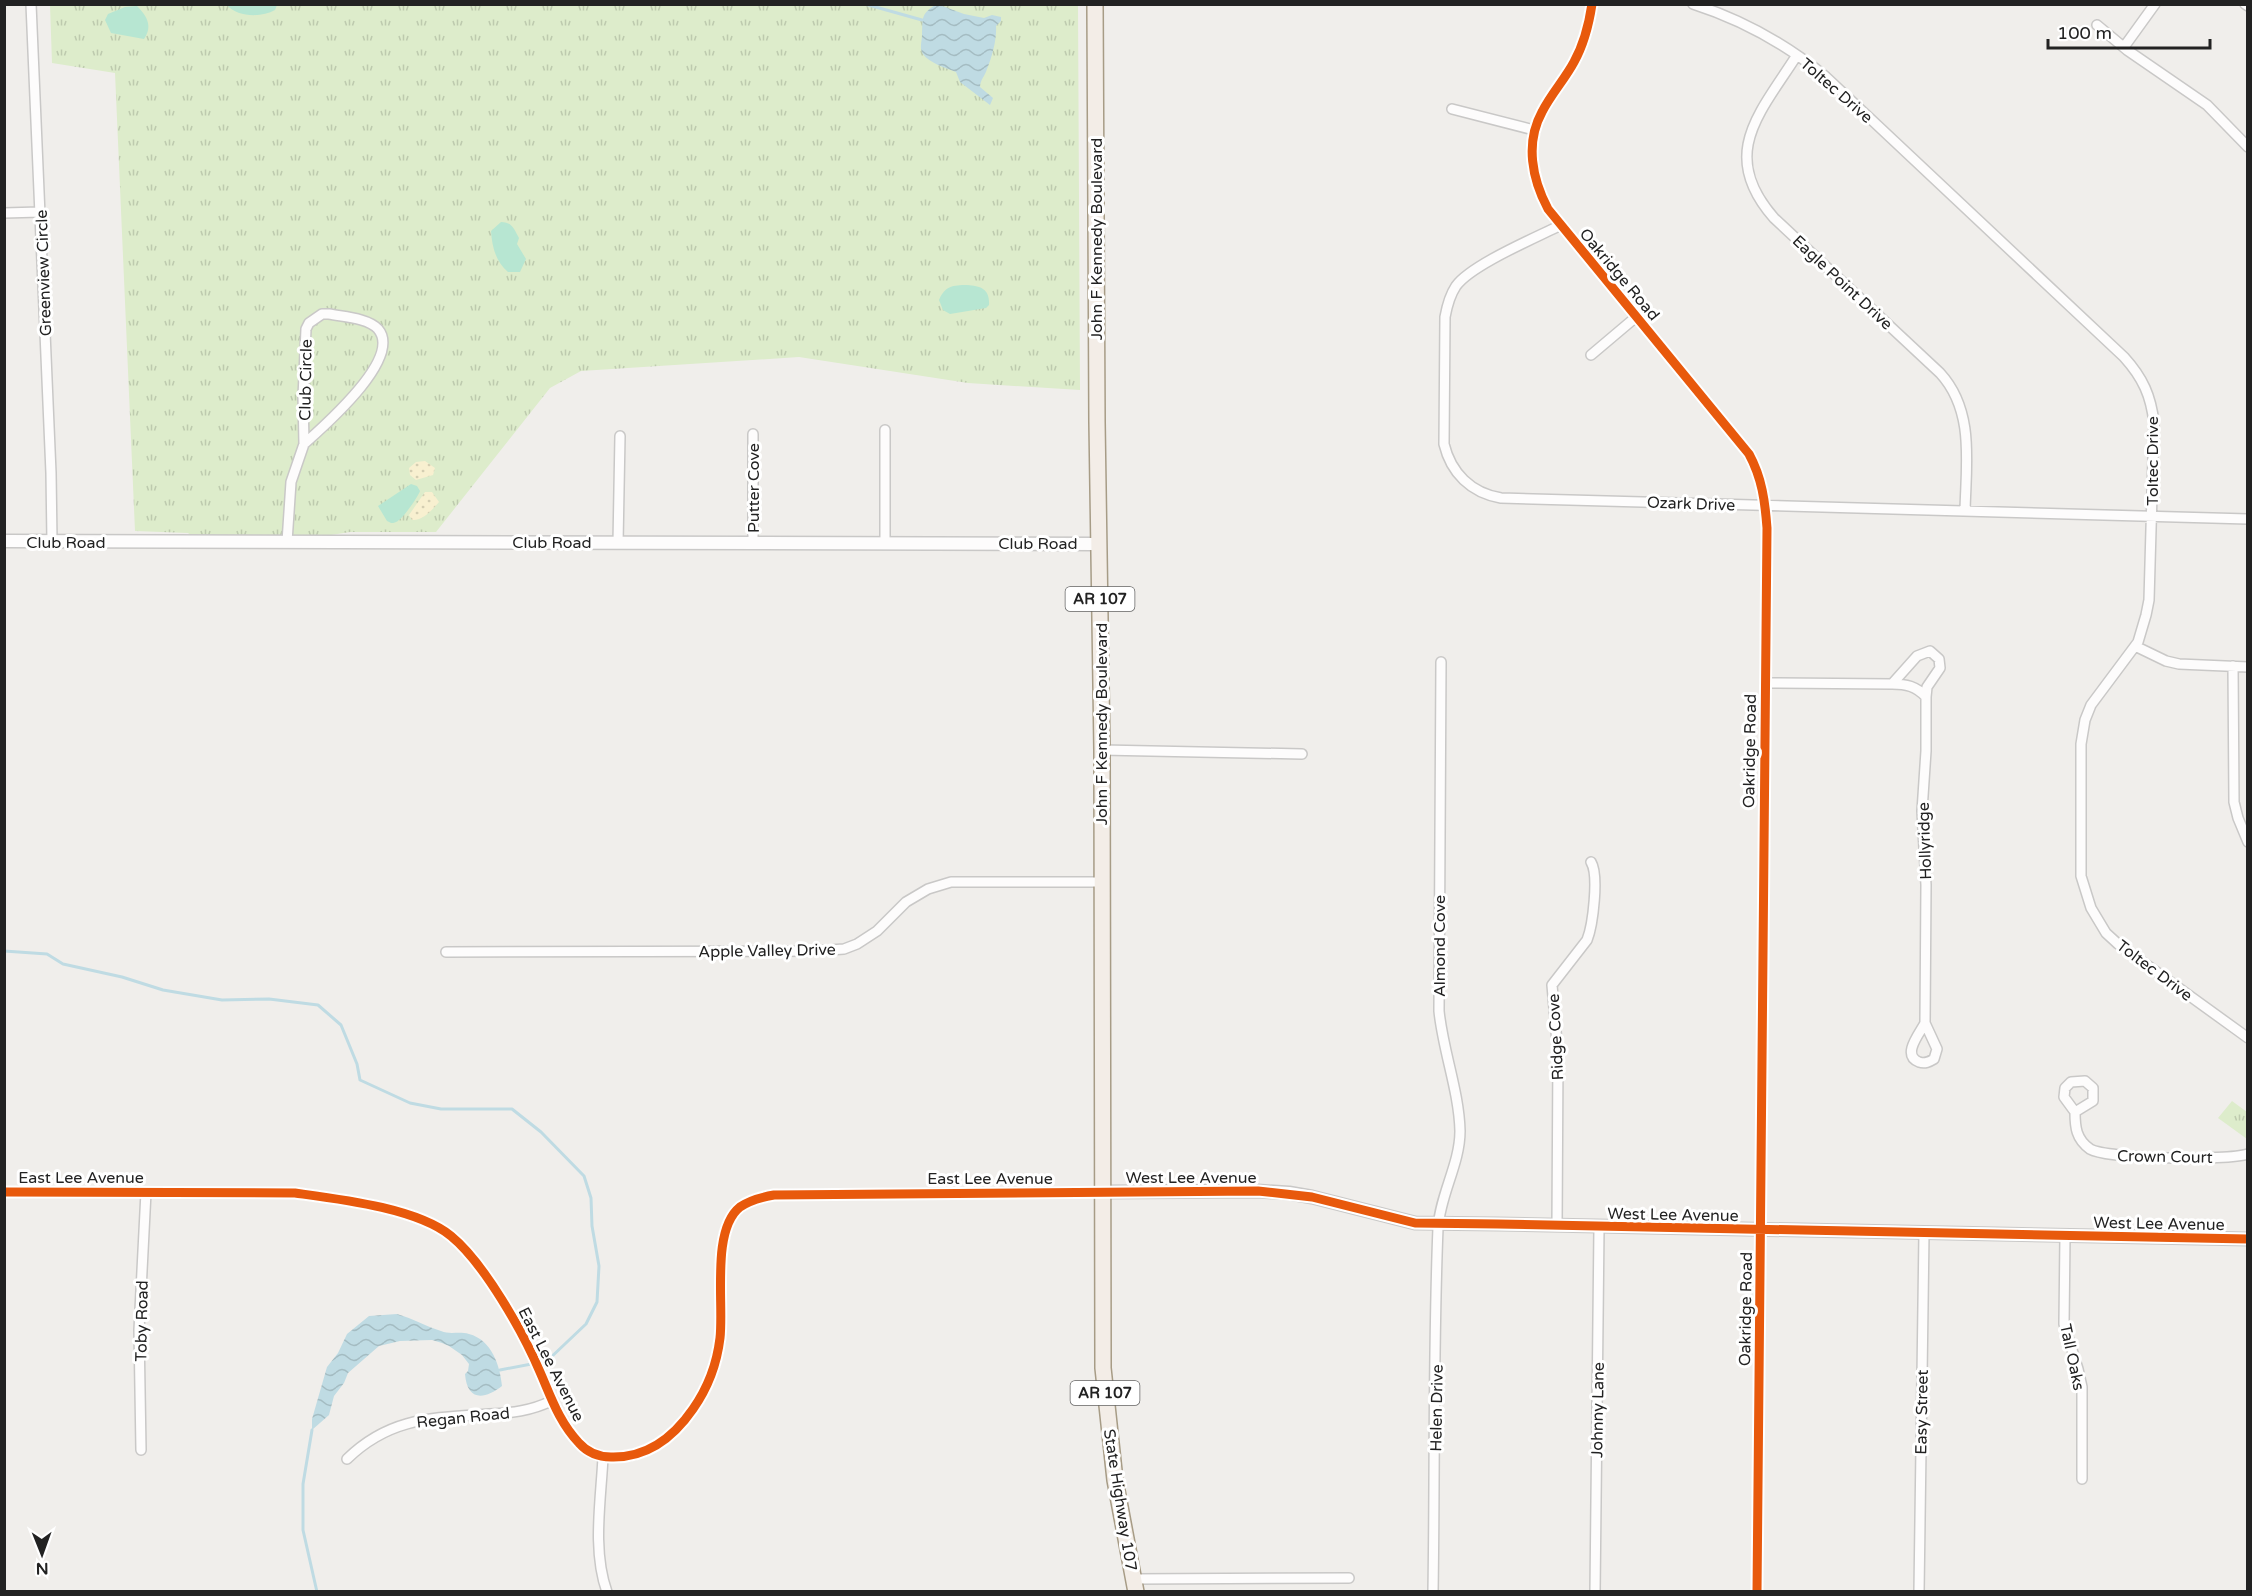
<svg xmlns="http://www.w3.org/2000/svg" width="2252" height="1596" viewBox="0 0 2252 1596" font-family="'Varela Round',sans-serif">
	<style>
		.grass { fill: url(#grass-tufts) }
		.sand { fill: url(#sand-dots) }
		.pitch { fill: #b7e6d2 }
		.water { fill: url(#water-waves) }
		.lines { fill: none; stroke-linecap: round; stroke-linejoin: round }
		.stream { stroke: #bfdbe3; stroke-width: 3 }
		.minor-casing { stroke: #c9c8c7; stroke-width: 12 }
		.tertiary-casing { stroke: #c9c8c7; stroke-width: 15 }
		.primary-casing { stroke: #a79c86; stroke-width: 18 }
		.minor { stroke: #fdfcfc; stroke-width: 9 }
		.tertiary { stroke: #fdfcfc; stroke-width: 12 }
		.primary { stroke: #f3ede7; stroke-width: 15 }
		.cycleway-casing { stroke: #fff; stroke-width: 13 }
		.cycleway { stroke: #e8590c; stroke-width: 9 }
		.labels { text-anchor: middle; stroke-width: 6; stroke-linejoin: round; paint-order: stroke }
		.shield { fill: #fff; stroke: #646464; stroke-width: 1.5 }
		.shield-label { font-size: 15px; font-weight: bold; fill: #222 }
		.street-label { font-size: 16px; fill: #222; stroke: #fff }
	</style>
	<defs>
		<pattern id="grass-tufts" width="24" height="20" patternUnits="userSpaceOnUse" patternTransform="scale(1.5)"><rect width="24" height="20" fill="#ddeccb"/><path d="M3 7l-1-3M5 7V3M7 7l1-3M15 17l-1-3M17 17v-4M19 17l1-3" fill="none" stroke="#bdcaae"/></pattern>
		<pattern id="sand-dots" width="8" height="8" patternUnits="userSpaceOnUse" patternTransform="scale(1.5)"><rect width="8" height="8" fill="#f8f0d0"/><path d="M2 2h.1M6 6h.1" fill="none" stroke="#d4ceb2" stroke-width="1.8" stroke-linecap="round"/></pattern>
		<pattern id="water-waves" width="16" height="10" patternUnits="userSpaceOnUse" patternTransform="scale(1.5)"><rect width="16" height="10" fill="#bfdbe3"/><path d="M0 5q4-4 8 0t8 0" fill="none" stroke="#a4bcc2"/></pattern>
	</defs>
	<rect width="100%" height="100%" fill="#f0eeeb"/>
	<path class="grass" d="M 50,5 L 1078,5 L 1080,390 L 968,383 L 799,357 L 581,371 L 550,388 L 436,532 L 350,532 L 287,542 L 199,542 L 188,533 L 135,531 L 115,73 L 52,63 Z
		M 2232,1101 L 2247,1112 L 2247,1139 L 2218,1118 Z"/>
	<path class="sand" d="M 425,461 L 435,468 L 433,475 L 416,480 L 410,475 L 409,468 L 416,462 Z
		M 425,492 L 432,492 L 439,502 C 432,510 423,521 412,520 L 409,515 Z"/>
	<path class="pitch" d="M 227,5 L 277,5 L 275,10 C 261,18 237,17 227,5 Z
		M 137,6 C 147,16 153,26 144,39 L 111,33 L 105,20 L 108,14 L 125,7 Z
		M 501,222 C 512,222 514,229 519,238 L 517,244 L 526,259 L 520,272 L 508,272 C 496,262 492,247 491,231 Z
		M 967,285 C 981,286 990,289 989,305 L 986,308 L 950,314 L 943,310 L 939,300 C 945,286 953,285 967,285 Z
		M 411,484 L 417,486 L 420,491 C 418,497 402,520 396,522 C 392,524 391,523 387,521 L 378,506 Z"/>
	<path class="water" d="M 937,4 L 964,14 L 984,18 L 992,15 L 1001,17 L 1001,21 L 996,26 C 997,39 992,57 987,69 C 985,76 980,80 980,87 L 993,98 L 990,105 L 960,82 L 956,72 C 946,68 929,63 923,54 C 919,48 922,41 922,35 C 923,18 920,14 937,4 Z
		M 397,1314 C 414,1319 425,1326 441,1331 C 450,1335 459,1331 469,1334 C 492,1340 500,1366 502,1386 C 484,1400 467,1401 465,1374 L 468,1371 L 469,1364 L 462,1355 L 449,1346 L 442,1343 L 432,1340 L 400,1341 L 379,1346 L 348,1373 L 344,1383 L 334,1396 L 329,1415 L 312,1430 L 312,1419 L 327,1367 L 338,1353 L 347,1334 L 369,1316 Z"/>
	<g class="lines">
		<path class="stream" d="M 865,4 L 922,20
			M 4,951 L 47,954 L 63,964 L 122,977 L 163,990 L 222,1000 L 269,999 L 318,1005 L 341,1025 L 357,1064 L 360,1080 L 410,1103 L 441,1109 L 512,1109 L 541,1132 L 584,1176 L 591,1198 L 592,1226 L 599,1266 L 597,1302 L 586,1324 L 547,1361 L 500,1370
			M 312,1430 L 303,1484 L 303,1530 L 317,1592"/>
		<g class="minor-casing">
			<path id="minor" d="M 31,4 L 51,473 L 52,541
				M 1592,4 C 1589,24 1584,44 1574,62 C 1565,79 1551,94 1542,112 C 1525,143 1532,179 1548,209 L 1749,454 C 1762,478 1765,501 1767,528 L 1757,1592
				M 1693,4 C 1743,20 1786,44 1826,77 L 2124,357 C 2143,378 2151,396 2154,423 L 2149,600 L 2146,615 L 2138,642 L 2091,705 L 2085,720 L 2081,744 L 2081,876 L 2091,908 L 2106,933 L 2118,944 L 2248,1038
				M 2245,4 L 2248,6
				M 2097,25 L 2127,50 L 2207,105 L 2248,147
				M 2124,47 L 2155,4
				M 1797,55 C 1760,113 1718,154 1774,218 L 1940,373 C 1975,411 1966,464 1965,511
				M 1452,109 L 1534,130
				M 4,213 L 40,212
				M 1561,225 C 1535,238 1471,265 1456,286 C 1450,295 1447,306 1445,317 L 1444,444 C 1451,473 1471,493 1501,498 L 2248,519
				M 322,314 L 329,314 C 344,317 368,318 378,329 C 403,358 324,426 304,444 L 303,397 L 306,329 L 309,323 Z
				M 1591,355 L 1636,317
				M 287,542 L 291,482 L 304,444
				M 618,543 L 620,436
				M 753,543 L 753,434
				M 885,543 L 885,430
				M 2135,646 L 2166,661 L 2179,664 L 2248,667
				M 2233,666 L 2234,802 L 2238,818 L 2248,842
				M 1765,683 L 1892,684 L 1917,656 L 1930,651 L 1939,659 L 1940,668 L 1927,687 L 1926,697
				M 1892,684 C 1906,684 1916,686 1926,697 L 1926,751 L 1922,811 L 1926,885 L 1925,1023 L 1937,1049 L 1934,1059 C 1929,1062 1925,1064 1919,1062 C 1901,1055 1920,1033 1925,1023
				M 1102,750 L 1302,754
				M 446,952 L 816,951 L 844,949 L 857,944 L 877,931 L 906,902 L 928,889 L 951,882 L 1102,882
				M 2075,1112 L 2093,1101 L 2093,1088 L 2085,1081 L 2071,1082 L 2065,1088 L 2064,1097 L 2075,1112 C 2075,1127 2076,1139 2090,1149 C 2107,1159 2227,1161 2248,1154
				M 4,1192 L 295,1193 C 339,1199 417,1208 451,1236 C 484,1263 523,1332 540,1372 C 551,1397 559,1422 579,1443 C 587,1452 599,1457 611,1457 C 646,1458 673,1438 693,1409 C 707,1389 717,1363 720,1338 C 724,1304 711,1230 740,1207 C 750,1200 762,1197 774,1195 L 1102,1192
				M 1557,1226 L 1558,1054 L 1552,985 L 1587,940 C 1593,925 1599,875 1591,862
				M 2065,1236 L 2064,1324 L 2078,1369 L 2082,1387 L 2082,1479
				M 141,1450 L 139,1330 L 146,1192
				M 603,1457 C 601,1500 592,1550 607,1592
				M 347,1459 C 390,1417 433,1418 489,1414 C 511,1413 531,1411 551,1401
				M 1134,1579 L 1349,1578
				M 1433,1592 C 1435,1471 1433,1349 1438,1228 C 1440,1195 1460,1164 1460,1131 C 1459,1091 1443,1051 1439,1011 L 1441,662
				M 1595,1592 L 1599,1228
				M 1919,1592 L 1924,1233"/>
		</g>
		<g class="tertiary-casing">
			<path id="tertiary" d="M 4,541 L 1099,544
				M 1102,1192 L 1258,1191 L 1289,1193 L 1312,1197 L 1415,1223 L 1498,1224 L 2248,1239"/>
		</g>
		<g class="primary-casing">
			<path id="primary" d="M 1095,4 L 1097,422 L 1102,750 L 1103,1368 L 1115,1480 L 1136,1592"/>
		</g>
		<use href="#minor" class="minor"/>
		<use href="#tertiary" class="tertiary"/>
		<use href="#primary" class="primary"/>
		<g class="cycleway-casing">
			<path id="cycleway" d="M 1592,4 C 1589,24 1584,44 1574,62 C 1565,79 1551,94 1542,112 C 1525,143 1532,179 1548,209 L 1749,454 C 1762,478 1765,501 1767,528 L 1757,1592
				M 4,1192 L 295,1193 C 339,1199 417,1208 451,1236 C 484,1263 523,1332 540,1372 C 551,1397 559,1422 579,1443 C 587,1452 599,1457 611,1457 C 646,1458 673,1438 693,1409 C 707,1389 717,1363 720,1338 C 724,1304 711,1230 740,1207 C 750,1200 762,1197 774,1195 L 1258,1191 L 1312,1197 L 1415,1223 L 1498,1224 L 2248,1239"/>
		</g>
		<use href="#cycleway" class="cycleway"/>
	</g>
	<g class="labels">
		<g class="shield">
			<rect x="1065.5" y="587" width="69" height="24" rx="4.5"/>
			<rect x="1070.5" y="1381" width="69" height="24" rx="4.5"/>
		</g>
		<g class="shield-label">
			<text x="1100" y="604">AR 107</text>
			<text x="1105" y="1398">AR 107</text>
		</g>
		<g class="street-label">
			<text transform="translate(1837 90) rotate(41)" y="6">Toltec Drive</text>
			<text transform="translate(1096 239) rotate(-90)" y="6">John F Kennedy Boulevard</text>
			<text transform="translate(43 273) rotate(-92)" y="6">Greenview Circle</text>
			<text transform="translate(1620 274) rotate(50)" y="6">Oakridge Road</text>
			<text transform="translate(1843 282) rotate(43)" y="6">Eagle Point Drive</text>
			<text transform="translate(305 380) rotate(-89)" y="6">Club Circle</text>
			<text transform="translate(2152 461) rotate(-90)" y="6">Toltec Drive</text>
			<text transform="translate(753 488) rotate(-90)" y="6">Putter Cove</text>
			<text transform="translate(1691 503) rotate(2)" y="6">Ozark Drive</text>
			<text x="66" y="548">Club Road</text>
			<text x="552" y="548">Club Road</text>
			<text x="1038" y="549">Club Road</text>
			<text transform="translate(1101 724) rotate(-90)" y="6">John F Kennedy Boulevard</text>
			<text transform="translate(1749 751) rotate(-89)" y="6">Oakridge Road</text>
			<text transform="translate(1924 841) rotate(-92)" y="6">Hollyridge</text>
			<text transform="translate(1439 946) rotate(-90)" y="6">Almond Cove</text>
			<text transform="translate(767 950) rotate(-1)" y="6">Apple Valley Drive</text>
			<text transform="translate(2155 970) rotate(37)" y="6">Toltec Drive</text>
			<text transform="translate(1555 1037) rotate(-93)" y="6">Ridge Cove</text>
			<text transform="translate(2165 1156) rotate(1)" y="6">Crown Court</text>
			<text x="81" y="1183">East Lee Avenue</text>
			<text x="1191" y="1183">West Lee Avenue</text>
			<text x="990" y="1184">East Lee Avenue</text>
			<text transform="translate(1673 1214) rotate(1)" y="6">West Lee Avenue</text>
			<text transform="translate(2159 1223) rotate(1)" y="6">West Lee Avenue</text>
			<text transform="translate(1745 1309) rotate(-89)" y="6">Oakridge Road</text>
			<text transform="translate(141 1321) rotate(-89)" y="6">Toby Road</text>
			<text transform="translate(2073 1357) rotate(78)" y="6">Tall Oaks</text>
			<text transform="translate(552 1364) rotate(63)" y="6">East Lee Avenue</text>
			<text transform="translate(1436 1408) rotate(-89)" y="6">Helen Drive</text>
			<text transform="translate(1597 1410) rotate(-89)" y="6">Johnny Lane</text>
			<text transform="translate(1921 1412) rotate(-89)" y="6">Easy Street</text>
			<text transform="translate(463 1417) rotate(-6)" y="6">Regan Road</text>
			<text transform="translate(1121 1500) rotate(81)" y="6">State Highway 107</text>
		</g>
	</g>
	<rect width="2252" height="1596" fill="none" stroke="#222222" stroke-width="12"/>
	<g transform="translate(42 1554) rotate(179)" stroke="#ffffff" stroke-width="4.5" paint-order="stroke">
	<path d="M0-4.5L10 22L0 15L-10 22Z" fill="#222222"/>
	<text y="-9" font-size="16" font-weight="bold" text-anchor="middle" fill="#222222">N</text>
	</g>
	<path d="M2048 39v9h162v-9" fill="none" stroke="#222222" stroke-width="3"/>
	<text x="2057" y="39" font-size="18" fill="#222222" stroke="#ffffff" stroke-width="4.5" paint-order="stroke">100 m</text>
</svg>
